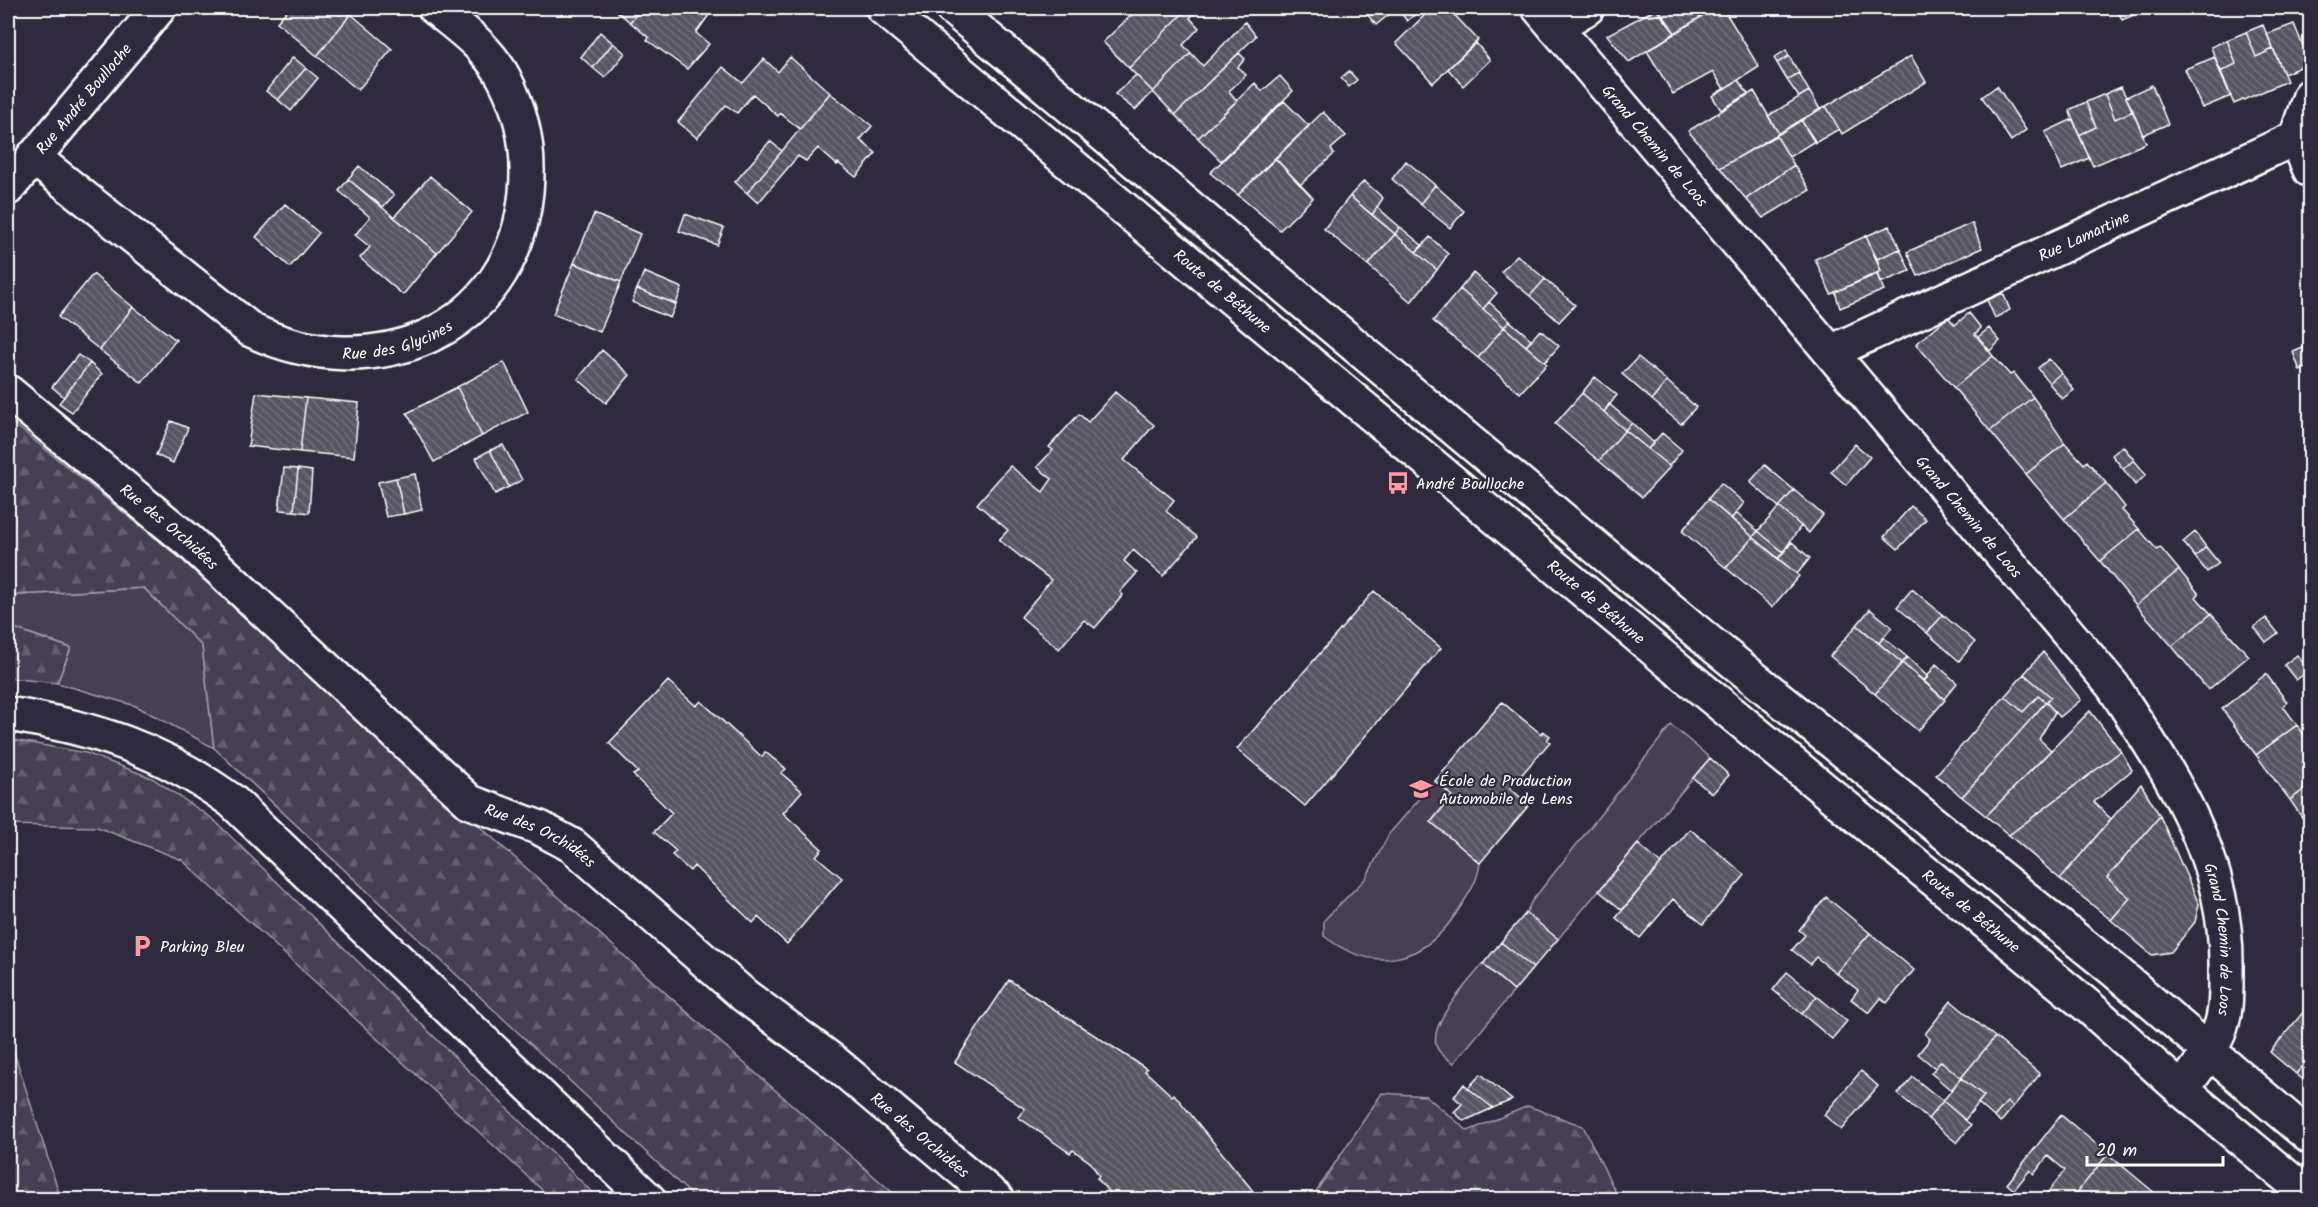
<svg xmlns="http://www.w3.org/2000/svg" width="2318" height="1207" viewBox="0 0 2318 1207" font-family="Kalam,sans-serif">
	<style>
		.green { fill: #464152; stroke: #a2a0a8; stroke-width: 1.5 }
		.forest { fill: url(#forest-firs); stroke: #a2a0a8; stroke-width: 1.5 }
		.building { fill: url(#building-back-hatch); stroke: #fff; stroke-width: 1.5 }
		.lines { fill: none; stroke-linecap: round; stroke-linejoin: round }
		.minor-casing { stroke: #fff; stroke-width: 38 }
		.major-casing { stroke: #fff; stroke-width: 38 }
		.minor { stroke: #2f2a3d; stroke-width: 33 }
		.major { stroke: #2f2a3d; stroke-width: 33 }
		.labels { text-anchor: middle; stroke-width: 4.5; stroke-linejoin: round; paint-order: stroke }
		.street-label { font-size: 16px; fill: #fff; stroke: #2f2a3d }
		.poi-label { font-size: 16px; fill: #fff; stroke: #2f2a3d; text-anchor: start }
	</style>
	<defs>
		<pattern id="forest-firs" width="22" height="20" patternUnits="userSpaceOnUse" patternTransform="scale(1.5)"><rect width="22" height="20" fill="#464152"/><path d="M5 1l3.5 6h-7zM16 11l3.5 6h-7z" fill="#625e6c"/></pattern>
		<pattern id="building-back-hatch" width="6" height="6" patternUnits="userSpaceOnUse" patternTransform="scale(1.5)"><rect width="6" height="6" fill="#595564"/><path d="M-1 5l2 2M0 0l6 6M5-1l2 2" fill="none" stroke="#726e7b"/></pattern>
	</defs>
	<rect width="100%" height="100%" fill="#2f2a3d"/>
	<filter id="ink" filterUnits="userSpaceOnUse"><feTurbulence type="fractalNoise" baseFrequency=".0167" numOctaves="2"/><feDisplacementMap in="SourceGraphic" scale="12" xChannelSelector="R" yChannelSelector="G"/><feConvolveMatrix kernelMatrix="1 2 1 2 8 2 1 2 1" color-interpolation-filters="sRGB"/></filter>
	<g filter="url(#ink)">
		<path class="green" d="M 144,588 L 202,646 L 214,748 L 136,706 L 57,683 L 71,648 L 8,626 L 8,610 L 17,595 Z
			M 1671,725 L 1710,758 L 1558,939 L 1526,913 L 1532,901 Z
			M 1435,781 L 1452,796 L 1431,822 L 1480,863 C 1478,881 1469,894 1459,909 C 1426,963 1374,975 1324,936 L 1324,920 L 1366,878 L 1389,834 Z
			M 1483,964 L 1514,991 L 1454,1063 C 1449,1060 1443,1056 1439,1051 C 1422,1029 1469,982 1483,964 Z"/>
		<path class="forest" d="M 8,419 L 186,563 L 736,1056 L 900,1199 L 696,1199 L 214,748 L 202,646 L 144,588 L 17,595 L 8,610 Z
			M 8,626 L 71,648 L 57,683 L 8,678 Z
			M 8,739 L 86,753 L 152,778 L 213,819 L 599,1199 L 552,1199 L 182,860 L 97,827 L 8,825 Z
			M 8,1033 L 59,1193 L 69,1199 L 8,1199 Z
			M 1382,1093 L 1426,1096 L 1468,1131 L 1528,1106 L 1583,1126 L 1619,1199 L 1311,1199 Z"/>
		<path class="building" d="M 289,8 L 344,8 L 351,14 L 317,56 L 277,22 Z
			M 613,8 L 642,8 L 630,22 Z
			M 642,8 L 699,8 L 709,15 L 696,33 L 709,44 L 687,69 L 647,40 L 649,38 L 630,22 Z
			M 1139,8 L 1145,8 L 1151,14 L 1157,8 L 1188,8 L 1129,68 L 1103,42 Z
			M 1188,8 L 1196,11 L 1190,18 L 1199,28 L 1183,45 L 1191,53 L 1153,92 L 1129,68 Z
			M 1362,8 L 1397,8 L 1376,25 Z
			M 1397,8 L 1423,8 L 1407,21 Z
			M 1432,8 L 1448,8 L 1478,40 L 1433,83 L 1396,43 Z
			M 1658,8 L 1715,8 L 1675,33 Z
			M 1715,8 L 1723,8 L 1759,67 L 1724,89 L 1713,72 L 1673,94 L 1647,51 Z
			M 2117,8 L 2141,8 L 2143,11 L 2122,20 Z
			M 1656,9 L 1675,33 L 1629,62 L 1607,35 Z
			M 351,14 L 392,49 L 358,90 L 317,56 Z
			M 1245,22 L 1256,36 L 1175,115 L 1153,92 L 1191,53 L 1203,66 Z
			M 2294,24 L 2310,63 L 2284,74 L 2267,34 Z
			M 2263,25 L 2273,49 L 2256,57 L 2246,32 Z
			M 600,32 L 613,43 L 593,68 L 581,57 Z
			M 2246,32 L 2256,57 L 2273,49 L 2287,81 L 2234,104 L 2220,72 L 2236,64 L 2227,40 Z
			M 2227,40 L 2236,64 L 2220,72 L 2211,47 Z
			M 613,43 L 625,53 L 605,78 L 593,68 Z
			M 1476,43 L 1490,60 L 1463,86 L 1448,69 Z
			M 1786,50 L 1789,56 L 1777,63 L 1774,58 Z
			M 1239,53 L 1245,59 L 1238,67 L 1246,75 L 1229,91 L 1237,101 L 1198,138 L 1175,115 Z
			M 1789,56 L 1799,73 L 1787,80 L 1777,63 Z
			M 1911,56 L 1926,82 L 1842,134 L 1826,106 Z
			M 293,57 L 306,68 L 278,100 L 266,91 Z
			M 790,57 L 830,93 L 800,129 L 780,113 L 778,116 L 753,94 L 737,113 L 726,105 L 697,138 L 678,122 L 723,67 L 743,83 L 764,59 L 778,72 Z
			M 2215,57 L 2231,96 L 2202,108 L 2185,69 Z
			M 306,68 L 318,78 L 291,111 L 278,100 Z
			M 1349,71 L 1357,80 L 1349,87 L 1341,78 Z
			M 1799,73 L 1809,91 L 1799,97 L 1787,80 Z
			M 1136,75 L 1153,92 L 1135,110 L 1115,94 Z
			M 1280,76 L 1293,91 L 1221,161 L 1198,138 L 1255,83 L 1262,91 Z
			M 1738,80 L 1748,94 L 1721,110 L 1712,96 Z
			M 2152,85 L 2168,124 L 2143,135 L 2126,97 Z
			M 1997,86 L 2026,130 L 2011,141 L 1982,97 Z
			M 2121,87 L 2133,111 L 2115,119 L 2105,94 Z
			M 1754,91 L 1779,134 L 1720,168 L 1688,131 Z
			M 1809,91 L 1820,109 L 1779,134 L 1768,116 Z
			M 830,93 L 872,126 L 860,140 L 876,153 L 856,177 L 838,163 L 837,165 L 818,148 L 806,161 L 798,156 L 758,203 L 747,193 Z
			M 2105,94 L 2115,119 L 2133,111 L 2146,143 L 2093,166 L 2079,135 L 2096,127 L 2086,102 Z
			M 1284,101 L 1309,126 L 1238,195 L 1210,173 Z
			M 2086,102 L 2096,127 L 2079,135 L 2069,110 Z
			M 1826,106 L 1839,129 L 1815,143 L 1801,120 Z
			M 1323,112 L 1346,136 L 1331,149 L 1334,154 L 1300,185 L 1275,158 Z
			M 2073,119 L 2089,158 L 2062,170 L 2045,132 Z
			M 1801,120 L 1815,141 L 1789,157 L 1776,135 Z
			M 1776,135 L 1794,165 L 1746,199 L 1720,168 Z
			M 770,141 L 782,151 L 747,193 L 735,182 Z
			M 1275,158 L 1313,198 L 1280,230 L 1238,195 Z
			M 1406,161 L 1435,185 L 1420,204 L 1392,179 Z
			M 1794,165 L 1810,190 L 1763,218 L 1746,199 Z
			M 359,166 L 394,195 L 383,207 L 348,179 Z
			M 430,176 L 472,212 L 437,253 L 394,217 Z
			M 348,179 L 437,253 L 403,295 L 360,258 L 370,247 L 355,235 L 370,217 L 339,191 Z
			M 1364,181 L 1383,198 L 1372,215 L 1350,196 Z
			M 1435,185 L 1464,211 L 1450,228 L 1420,204 Z
			M 1350,196 L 1395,234 L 1368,265 L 1324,229 Z
			M 285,204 L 319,233 L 290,267 L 256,237 Z
			M 1377,207 L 1400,227 L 1395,234 L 1372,215 Z
			M 594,214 L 640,234 L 621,282 L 574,263 Z
			M 685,214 L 724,228 L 717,245 L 679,231 Z
			M 1972,223 L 1982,248 L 1918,276 L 1907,252 Z
			M 1890,226 L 1900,249 L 1877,259 L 1866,236 Z
			M 1400,227 L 1423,246 L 1416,252 L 1395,234 Z
			M 1395,234 L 1437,270 L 1411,302 L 1368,265 Z
			M 1866,236 L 1881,271 L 1831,294 L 1815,259 Z
			M 1430,237 L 1448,254 L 1437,270 L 1416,252 Z
			M 1900,249 L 1910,271 L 1880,283 L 1877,274 L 1881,271 L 1877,259 Z
			M 1517,255 L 1545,279 L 1530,296 L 1501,272 Z
			M 574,263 L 621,282 L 600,332 L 553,314 Z
			M 644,272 L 682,288 L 676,304 L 637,289 Z
			M 1473,273 L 1497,293 L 1483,309 L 1460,289 Z
			M 93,274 L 133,307 L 100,350 L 58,317 Z
			M 1877,274 L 1884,290 L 1840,308 L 1835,292 Z
			M 1545,279 L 1575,305 L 1559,322 L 1530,296 Z
			M 637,289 L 676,304 L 670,318 L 632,302 Z
			M 1460,289 L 1504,327 L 1478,358 L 1433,321 Z
			M 2003,293 L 2010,310 L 1995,318 L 1987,300 Z
			M 1489,302 L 1510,321 L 1504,327 L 1483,309 Z
			M 133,307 L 176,340 L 142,383 L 100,350 Z
			M 1969,313 L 1981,328 L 1975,334 L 1993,356 L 1954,388 L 1916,344 L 1948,317 L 1955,325 Z
			M 1510,321 L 1532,340 L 1526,346 L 1504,327 Z
			M 1504,327 L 1547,364 L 1520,393 L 1478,358 Z
			M 1989,328 L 2000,341 L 1990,351 L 1978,337 Z
			M 1540,330 L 1559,346 L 1545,362 L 1526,346 Z
			M 2310,345 L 2310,366 L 2300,371 L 2293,352 Z
			M 602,350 L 630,375 L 606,403 L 578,379 Z
			M 78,355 L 90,363 L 64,397 L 52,387 Z
			M 1993,356 L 2010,375 L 2014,373 L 2033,397 L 1990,431 L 1954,388 Z
			M 1638,357 L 1667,381 L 1652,400 L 1622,374 Z
			M 2049,359 L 2061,373 L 2049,383 L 2038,368 Z
			M 504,362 L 528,412 L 482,436 L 457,387 Z
			M 90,363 L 102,374 L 72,412 L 59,403 Z
			M 2061,373 L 2074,390 L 2062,399 L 2049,383 Z
			M 1595,377 L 1617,395 L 1604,412 L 1582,393 Z
			M 1667,381 L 1696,407 L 1681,424 L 1652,400 Z
			M 457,387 L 482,436 L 434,462 L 407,413 Z
			M 1115,392 L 1154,425 L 1124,460 L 1174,500 L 1166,511 L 1197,537 L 1163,576 L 1133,550 L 1124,561 L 1137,573 L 1120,592 L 1123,595 L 1095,628 L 1084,620 L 1059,649 L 1021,617 L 1051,580 L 999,540 L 1008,530 L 977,504 L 1010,466 L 1043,492 L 1052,479 L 1037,467 L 1053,450 L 1049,447 L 1079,414 L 1088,422 Z
			M 256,393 L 306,398 L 300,452 L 248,446 Z
			M 1582,393 L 1625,430 L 1599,461 L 1555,424 Z
			M 2033,397 L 2065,443 L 2026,474 L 1990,431 Z
			M 306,398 L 359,403 L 354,457 L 300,452 Z
			M 1609,404 L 1632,423 L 1625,430 L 1604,412 Z
			M 171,421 L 188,428 L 173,463 L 156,455 Z
			M 1632,423 L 1654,443 L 1648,449 L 1625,430 Z
			M 1625,430 L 1670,467 L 1642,497 L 1599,461 Z
			M 1662,433 L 1682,450 L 1669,466 L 1648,449 Z
			M 2065,443 L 2084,464 L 2087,461 L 2106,483 L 2064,519 L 2026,474 Z
			M 1855,444 L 1870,457 L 1846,485 L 1831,472 Z
			M 503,445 L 522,480 L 509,487 L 490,450 Z
			M 2123,446 L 2134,460 L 2123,469 L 2112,455 Z
			M 490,450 L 509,487 L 495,494 L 476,458 Z
			M 2134,460 L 2146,475 L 2135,485 L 2123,469 Z
			M 1765,465 L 1794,490 L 1779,507 L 1750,482 Z
			M 284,468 L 298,469 L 294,511 L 279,510 Z
			M 298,469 L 312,471 L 309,513 L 294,511 Z
			M 415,474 L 422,510 L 404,514 L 396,478 Z
			M 396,478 L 404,514 L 386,517 L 378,482 Z
			M 1721,483 L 1744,503 L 1731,519 L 1708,499 Z
			M 2106,483 L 2125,507 L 2122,510 L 2139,529 L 2100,561 L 2064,519 Z
			M 1794,490 L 1823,515 L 1809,533 L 1779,507 Z
			M 1708,499 L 1753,537 L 1726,568 L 1682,531 Z
			M 1911,506 L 1926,519 L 1898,549 L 1884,537 Z
			M 1779,507 L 1801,526 L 1783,552 L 1758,531 Z
			M 1736,513 L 1758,531 L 1753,537 L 1731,519 Z
			M 2139,529 L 2157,550 L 2160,547 L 2179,570 L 2136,605 L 2100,561 Z
			M 1758,531 L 1783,552 L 1778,559 L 1753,537 Z
			M 2195,532 L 2206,547 L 2195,557 L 2183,542 Z
			M 1753,537 L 1799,576 L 1772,607 L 1726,568 Z
			M 1792,542 L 1810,558 L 1797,574 L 1778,559 Z
			M 2206,547 L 2219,563 L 2207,572 L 2195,557 Z
			M 2179,570 L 2199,594 L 2196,597 L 2211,614 L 2172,646 L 2136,605 Z
			M 1912,589 L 1943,615 L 1927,633 L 1897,607 Z
			M 1374,591 L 1441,648 L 1305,806 L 1237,749 Z
			M 1870,609 L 1892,627 L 1879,643 L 1857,625 Z
			M 2211,614 L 2249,656 L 2208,690 L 2172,646 Z
			M 1943,615 L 1975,642 L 1959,661 L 1927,633 Z
			M 2266,618 L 2278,633 L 2266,642 L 2254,627 Z
			M 1857,625 L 1902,663 L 1875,694 L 1830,656 Z
			M 1883,637 L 1907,657 L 1902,663 L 1879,643 Z
			M 2043,652 L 2081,700 L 2060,717 L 2046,702 L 2051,697 L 2024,674 Z
			M 2297,655 L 2309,670 L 2296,680 L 2284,665 Z
			M 1907,657 L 1928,677 L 1924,681 L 1902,663 Z
			M 1902,663 L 1945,700 L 1918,731 L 1875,694 Z
			M 1936,664 L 1957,683 L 1944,699 L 1924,681 Z
			M 2024,674 L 2051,697 L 2046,702 L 2038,696 L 2023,712 L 2005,696 Z
			M 2266,674 L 2287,702 L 2283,706 L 2297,725 L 2256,755 L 2222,709 Z
			M 668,681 L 696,706 L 701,701 L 762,757 L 765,752 L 786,769 L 781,773 L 802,791 L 783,813 L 822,849 L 816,856 L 842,878 L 787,944 L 758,917 L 753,923 L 694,866 L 690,871 L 672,855 L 676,851 L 654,832 L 672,813 L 633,775 L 638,772 L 609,743 Z
			M 2005,696 L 2023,712 L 2038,696 L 2046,702 L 1962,797 L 1936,775 Z
			M 1502,702 L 1541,734 L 1543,731 L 1550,736 L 1547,740 L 1550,742 L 1510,788 L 1529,805 L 1480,863 L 1431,822 L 1452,796 L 1435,781 Z
			M 2046,702 L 2055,712 L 2039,739 L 2051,750 L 1986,816 L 1962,797 Z
			M 2090,711 L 2121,751 L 2009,835 L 1986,816 Z
			M 2297,725 L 2310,743 L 2310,785 L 2290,800 L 2256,755 Z
			M 2121,751 L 2132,770 L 2094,802 L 2111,819 L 2060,879 L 2009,835 Z
			M 1710,758 L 1729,775 L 1712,794 L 1693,778 Z
			M 2141,784 L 2160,816 L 2107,878 L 2130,898 L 2111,920 L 2060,879 Z
			M 2310,785 L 2310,829 L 2290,800 Z
			M 2160,816 L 2199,904 L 2195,922 L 2171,952 L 2152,955 L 2111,920 L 2130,898 L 2107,878 Z
			M 1690,829 L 1745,875 L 1703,924 L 1673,899 L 1640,938 L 1616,918 Z
			M 1638,844 L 1661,864 L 1622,910 L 1599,891 Z
			M 1826,897 L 1870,933 L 1836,973 L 1816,957 L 1810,964 L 1792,950 L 1805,935 L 1799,930 Z
			M 1526,913 L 1558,939 L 1533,968 L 1501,942 Z
			M 1870,933 L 1914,970 L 1887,1003 L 1881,998 L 1869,1013 L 1851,999 L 1858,990 L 1836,973 Z
			M 1501,942 L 1533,968 L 1514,991 L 1483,964 Z
			M 1787,972 L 1817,996 L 1802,1014 L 1773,990 Z
			M 1009,980 L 1147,1069 L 1145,1071 L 1172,1096 L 1174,1094 L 1253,1191 L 1242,1200 L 1115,1200 L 1097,1178 L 1099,1176 L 1091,1163 L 1073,1150 L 1070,1153 L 1018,1117 L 1025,1109 L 955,1062 Z
			M 1817,996 L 1847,1021 L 1832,1039 L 1802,1014 Z
			M 1951,1001 L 1995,1037 L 1961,1078 L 1941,1061 L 1935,1068 L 1918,1054 L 1930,1039 L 1925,1034 Z
			M 2310,1004 L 2310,1057 L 2296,1074 L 2270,1052 Z
			M 1995,1037 L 2040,1074 L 2013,1107 L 2007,1102 L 1994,1117 L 1978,1103 L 1984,1096 L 1961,1078 Z
			M 2310,1057 L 2310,1085 L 2296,1074 Z
			M 1941,1061 L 1961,1078 L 1951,1090 L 1931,1073 Z
			M 1861,1071 L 1878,1086 L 1841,1130 L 1824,1115 Z
			M 1481,1074 L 1512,1100 L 1493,1108 L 1468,1088 Z
			M 1913,1077 L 1943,1101 L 1928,1119 L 1898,1094 Z
			M 1961,1078 L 1984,1096 L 1965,1120 L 1943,1101 Z
			M 1464,1084 L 1468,1088 L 1493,1108 L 1464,1121 L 1454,1112 L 1462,1104 L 1454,1097 Z
			M 1943,1101 L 1971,1125 L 1957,1143 L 1928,1119 Z
			M 2007,1102 L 2013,1107 L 2001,1122 L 1994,1117 Z
			M 2061,1115 L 2108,1154 L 2071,1200 L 2042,1200 L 2065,1170 L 2048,1156 L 2034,1174 L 2030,1170 L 2014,1190 L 2007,1184 Z
			M 2108,1154 L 2156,1194 L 2151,1200 L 2101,1200 L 2097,1197 L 2095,1200 L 2071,1200 Z"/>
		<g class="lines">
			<g class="minor-casing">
				<g id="minor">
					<path id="s1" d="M 1539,8 L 2113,686 C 2171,776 2228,856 2226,969 C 2226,991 2227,1012 2219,1032 C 2211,1052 2194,1072 2182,1090"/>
					<path d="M 1555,27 L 1587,8"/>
					<path d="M 2296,138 L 2310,170"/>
					<path id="s2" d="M 33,157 L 251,330 C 371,388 513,334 526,192 C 530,152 523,114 504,78 C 488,48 461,29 435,8"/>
					<path id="s3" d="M 8,188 L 159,8"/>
					<path id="s4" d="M 1831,352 L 2296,138 L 2310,96"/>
					<path id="s5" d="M 8,392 L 190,542 L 470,802 L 540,828 L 573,846 L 745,996 L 834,1062 L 998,1200"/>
					<path d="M 8,714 C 95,728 160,749 232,801 L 649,1200"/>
				</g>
			</g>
			<g class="major-casing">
				<g id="major">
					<path id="s6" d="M 883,8 L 1674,666 L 2090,1008 L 2182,1090 L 2310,1196"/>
					<path d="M 952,8 L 1708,641 L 2115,971 L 2310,1137"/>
				</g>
			</g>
			<use href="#minor" class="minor"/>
			<use href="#major" class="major"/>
		</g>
	</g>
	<defs>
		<g id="bus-bare" transform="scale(1.8)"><path d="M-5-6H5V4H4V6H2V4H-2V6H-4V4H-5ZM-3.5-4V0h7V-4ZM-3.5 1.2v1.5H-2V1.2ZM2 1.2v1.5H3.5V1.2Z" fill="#ff9aa2" stroke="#2f2a3d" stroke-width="2.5" paint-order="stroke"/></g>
		<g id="school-bare" transform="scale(1.8)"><path d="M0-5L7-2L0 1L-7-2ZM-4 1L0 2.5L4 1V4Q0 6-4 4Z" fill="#ff9aa2" stroke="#2f2a3d" stroke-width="2.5" paint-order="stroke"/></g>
		<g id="parking-bare" transform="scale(1.8)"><path d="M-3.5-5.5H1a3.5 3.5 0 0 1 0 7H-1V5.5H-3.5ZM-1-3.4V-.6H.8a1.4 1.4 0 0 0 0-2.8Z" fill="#ff9aa2" stroke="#2f2a3d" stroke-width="2.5" paint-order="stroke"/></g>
	</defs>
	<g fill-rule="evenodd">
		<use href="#bus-bare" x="1398" y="483"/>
		<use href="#school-bare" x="1421" y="789"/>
		<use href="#parking-bare" x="142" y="946"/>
	</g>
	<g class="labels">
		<g class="street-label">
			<text dy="6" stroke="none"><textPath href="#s3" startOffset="117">Rue André Boulloche</textPath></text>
			<text dy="6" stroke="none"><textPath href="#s1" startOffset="180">Grand Chemin de Loos</textPath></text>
			<text dy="6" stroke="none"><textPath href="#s4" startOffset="278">Rue Lamartine</textPath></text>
			<text dy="6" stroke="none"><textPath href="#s6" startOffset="442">Route de Béthune</textPath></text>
			<text dy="6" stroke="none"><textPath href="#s2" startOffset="430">Rue des Glycines</textPath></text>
			<text dy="6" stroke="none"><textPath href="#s1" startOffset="666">Grand Chemin de Loos</textPath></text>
			<text dy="6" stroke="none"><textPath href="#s5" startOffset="210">Rue des Orchidées</textPath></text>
			<text dy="6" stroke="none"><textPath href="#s6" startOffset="928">Route de Béthune</textPath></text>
			<text dy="6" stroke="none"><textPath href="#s5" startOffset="696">Rue des Orchidées</textPath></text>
			<text dy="6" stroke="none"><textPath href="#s6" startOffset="1414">Route de Béthune</textPath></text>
			<text dy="6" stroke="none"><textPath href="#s1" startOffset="1168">Grand Chemin de Loos</textPath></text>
			<text dy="6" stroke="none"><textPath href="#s5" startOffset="1182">Rue des Orchidées</textPath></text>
		</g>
		<g class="poi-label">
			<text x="1416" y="489">André Boulloche</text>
			<text x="1439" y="786">École de Production<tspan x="1439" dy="18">Automobile de Lens</tspan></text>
			<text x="160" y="952">Parking Bleu</text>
		</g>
	</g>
	<rect width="2318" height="1207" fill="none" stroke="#2f2a3d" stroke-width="30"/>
	<rect x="15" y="15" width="2288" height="1177" fill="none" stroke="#fff" stroke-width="2" filter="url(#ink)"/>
	<path d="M2087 1156v9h136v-9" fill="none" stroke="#ffffff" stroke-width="3"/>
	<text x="2096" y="1156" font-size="18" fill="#ffffff" stroke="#2f2a3d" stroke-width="4.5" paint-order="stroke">20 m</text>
</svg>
